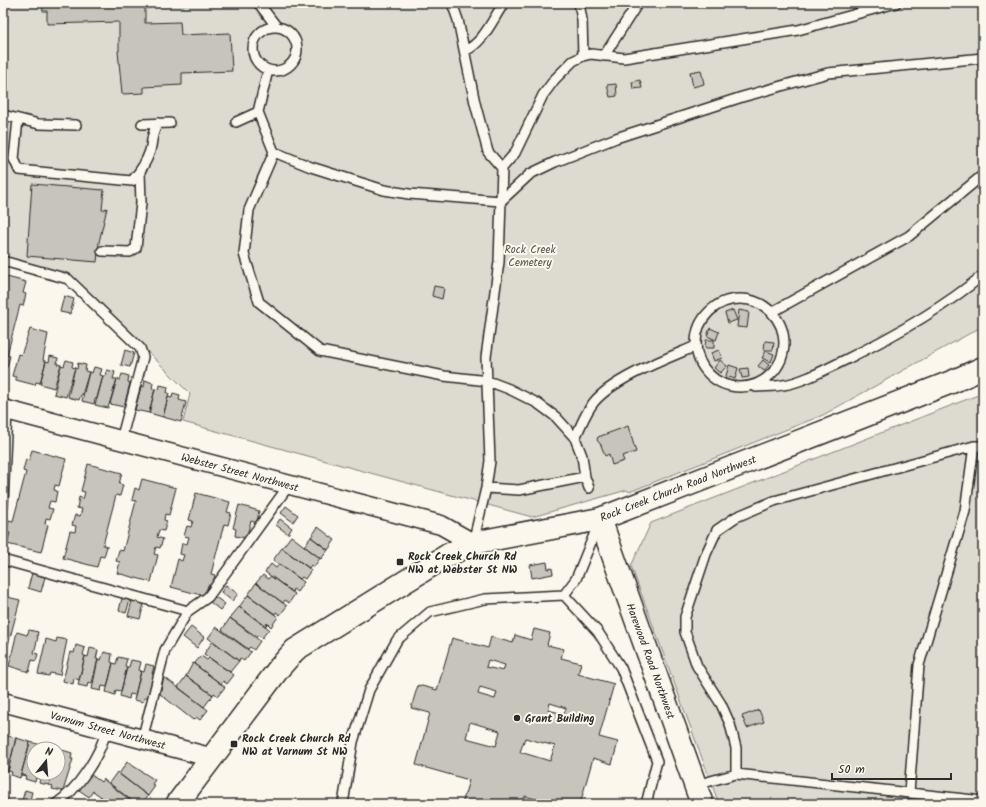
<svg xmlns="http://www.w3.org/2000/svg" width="986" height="807" viewBox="0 0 986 807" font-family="Kalam,sans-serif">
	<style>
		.green { fill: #dddad0; stroke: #84827e }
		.building { fill: #c7c4bc; stroke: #2b2b2b; fill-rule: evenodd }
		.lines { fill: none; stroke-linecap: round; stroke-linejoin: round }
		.lane-casing { stroke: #2b2b2b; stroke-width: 12 }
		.street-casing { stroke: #2b2b2b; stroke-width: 21 }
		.secondary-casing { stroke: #2b2b2b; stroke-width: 25 }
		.lane { stroke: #fbf7ec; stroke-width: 9 }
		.street { stroke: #fbf7ec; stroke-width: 18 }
		.secondary { stroke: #fbf7ec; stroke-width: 22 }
		.poi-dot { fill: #2b2b2b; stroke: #fbf7ec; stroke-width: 1.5 }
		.labels { text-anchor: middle; stroke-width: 4; stroke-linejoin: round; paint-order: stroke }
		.park-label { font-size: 11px; fill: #585754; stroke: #fbf7ec }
		.street-label { font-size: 11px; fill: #2b2b2b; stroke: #fbf7ec }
		.poi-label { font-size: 11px; font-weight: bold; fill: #2b2b2b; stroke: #fbf7ec; text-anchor: start }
	</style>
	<rect width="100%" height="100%" fill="#fbf7ec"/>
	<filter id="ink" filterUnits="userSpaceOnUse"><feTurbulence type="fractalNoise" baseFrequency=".025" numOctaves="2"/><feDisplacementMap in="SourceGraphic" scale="8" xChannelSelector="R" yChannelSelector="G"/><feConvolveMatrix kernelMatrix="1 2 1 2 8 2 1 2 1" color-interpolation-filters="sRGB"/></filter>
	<g filter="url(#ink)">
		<path class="green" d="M 3,3 L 983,3 L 983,326 L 823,415 L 629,492 L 627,490 L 532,517 L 183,422 L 190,394 L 73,277 L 3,258 Z
			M 983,393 L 983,804 L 719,804 L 631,566 L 651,523 Z"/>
		<path class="building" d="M 42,3 L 149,3 L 149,8 L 145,8 L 145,23 L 180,22 L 181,35 L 230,33 L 232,71 L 182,73 L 182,85 L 144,87 L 144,93 L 122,94 L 118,51 L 119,51 L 119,22 L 47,24 L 47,11 L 43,11 Z
			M 701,70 L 704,84 L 693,87 L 690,72 Z
			M 640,80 L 642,88 L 633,89 L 632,82 Z
			M 616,84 L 617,96 L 610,97 L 607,85 Z
			M 32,184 L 104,190 L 102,210 L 107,208 L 99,242 L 97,262 L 27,256 Z
			M 3,276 L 26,282 L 23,293 L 26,294 L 23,306 L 20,305 L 7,355 L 10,356 L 7,367 L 4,366 L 3,369 Z
			M 434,286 L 444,288 L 442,299 L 432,296 Z
			M 64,296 L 74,299 L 70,314 L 60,312 Z
			M 733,310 L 737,320 L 728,323 L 725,313 Z
			M 739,310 L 749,312 L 747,328 L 737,327 Z
			M 710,328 L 719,332 L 716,340 L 707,336 Z
			M 30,329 L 48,334 L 43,360 L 46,361 L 40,383 L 36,382 L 35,385 L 16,380 L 16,377 L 12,376 L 18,354 L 21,355 Z
			M 706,340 L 714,340 L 714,348 L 705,348 Z
			M 765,341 L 774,342 L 773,350 L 764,350 Z
			M 125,350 L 134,353 L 130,367 L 121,365 Z
			M 719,350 L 722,358 L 714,361 L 711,353 Z
			M 766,351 L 774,354 L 771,362 L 762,358 Z
			M 50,356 L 58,358 L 57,364 L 61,365 L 54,388 L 40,384 L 46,361 L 49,362 Z
			M 66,360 L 73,362 L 72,367 L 75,368 L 66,397 L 54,394 L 61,365 L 64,366 Z
			M 720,360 L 727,366 L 720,373 L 714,368 Z
			M 763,360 L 769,365 L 764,371 L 758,366 Z
			M 78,363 L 86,365 L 85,371 L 89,372 L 82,395 L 81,395 L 79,400 L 68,397 L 75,368 L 77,369 Z
			M 729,365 L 738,368 L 735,379 L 726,376 Z
			M 94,367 L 102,369 L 100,375 L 103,376 L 97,399 L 95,399 L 94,404 L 82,401 L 89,372 L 92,373 Z
			M 748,368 L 749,377 L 742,378 L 740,369 Z
			M 107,370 L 115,372 L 113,379 L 117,379 L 108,408 L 95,405 L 103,376 L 106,376 Z
			M 122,374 L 129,376 L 128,382 L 130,383 L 124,407 L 110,404 L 117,379 L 120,380 Z
			M 145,380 L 153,383 L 152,389 L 155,389 L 149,413 L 135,410 L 141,386 L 144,387 Z
			M 160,385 L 168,387 L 167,393 L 169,393 L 163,417 L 149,413 L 155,389 L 159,390 Z
			M 173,393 L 180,395 L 179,400 L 186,402 L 181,422 L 163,417 L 168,397 L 172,398 Z
			M 628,426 L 636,452 L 622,456 L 624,461 L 612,465 L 609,454 L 605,456 L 601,445 L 597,440 L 598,437 Z
			M 32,450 L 66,459 L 59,486 L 55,485 L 54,490 L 57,491 L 55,502 L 50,501 L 48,508 L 53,509 L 50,519 L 46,518 L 45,524 L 48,525 L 41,552 L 7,544 L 10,533 L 6,532 L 9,520 L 13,521 L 26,472 L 23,471 L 26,459 L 29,460 Z
			M 88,464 L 122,473 L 119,484 L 123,485 L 120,496 L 116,495 L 103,545 L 107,546 L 104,557 L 100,556 L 97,567 L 63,558 L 70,531 L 75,532 L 76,526 L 72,525 L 75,515 L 80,516 L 82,509 L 77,508 L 79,497 L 83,499 L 85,492 L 81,491 Z
			M 142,479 L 176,488 L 169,515 L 165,514 L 164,520 L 167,521 L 164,531 L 159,530 L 157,537 L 163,539 L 160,548 L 156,547 L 154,554 L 158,555 L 151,582 L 117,573 L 120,562 L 116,561 L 119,550 L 123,551 L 136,501 L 132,500 L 135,488 L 139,490 Z
			M 196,493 L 230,502 L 227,512 L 231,513 L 228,525 L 224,524 L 211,574 L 215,575 L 212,586 L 208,585 L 205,596 L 171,587 L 178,559 L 182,561 L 184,555 L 180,554 L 182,543 L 187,544 L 189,537 L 184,536 L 187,526 L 191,527 L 193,521 L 189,520 Z
			M 239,505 L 259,511 L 257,523 L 251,521 L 246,538 L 235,536 L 236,529 L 233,528 Z
			M 286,506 L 298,515 L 293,522 L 281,513 Z
			M 280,519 L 292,528 L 288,534 L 276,525 Z
			M 318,527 L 335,540 L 328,550 L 311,537 Z
			M 291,536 L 320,558 L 314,567 L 311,565 L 309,568 L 282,548 Z
			M 311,537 L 328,550 L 321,559 L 304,546 Z
			M 282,548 L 311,570 L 305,579 L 302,577 L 300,579 L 273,560 Z
			M 547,562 L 548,569 L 552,568 L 553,574 L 532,578 L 530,565 Z
			M 271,564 L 276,568 L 279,564 L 304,582 L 297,592 L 293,589 L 292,592 L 265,572 Z
			M 32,573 L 45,577 L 41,592 L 28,588 Z
			M 263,575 L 268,579 L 271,576 L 295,594 L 289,603 L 285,600 L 283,603 L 256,583 Z
			M 256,583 L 287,606 L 280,615 L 276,612 L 275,614 L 248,595 Z
			M 226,585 L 238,594 L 232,601 L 221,592 Z
			M 248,595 L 278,617 L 271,627 L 267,623 L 266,626 L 239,607 Z
			M 3,596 L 20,600 L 4,660 L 3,660 Z
			M 214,596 L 225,604 L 220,610 L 210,602 Z
			M 122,598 L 130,600 L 126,613 L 119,611 Z
			M 132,601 L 144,604 L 140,619 L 128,616 Z
			M 239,607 L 269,629 L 262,638 L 258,635 L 257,637 L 230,618 Z
			M 230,618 L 260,641 L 254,650 L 250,647 L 248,649 L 222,630 Z
			M 191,627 L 204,637 L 197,648 L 183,637 Z
			M 216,627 L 251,652 L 244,661 L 240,658 L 239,661 L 208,638 Z
			M 534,629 L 550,633 L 547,645 L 564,649 L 561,658 L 581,663 L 578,674 L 614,684 L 599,737 L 618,742 L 612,764 L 593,758 L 580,804 L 553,804 L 525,796 L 523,804 L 462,804 L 469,780 L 416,765 L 430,713 L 411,708 L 418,685 L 437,690 L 452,638 L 488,648 L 491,637 L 513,643 L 515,635 L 531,640 ZM 488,660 L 505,665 L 503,671 L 486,667 ZM 480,687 L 497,692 L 495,699 L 478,694 ZM 550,703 L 566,708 L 564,714 L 548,710 ZM 470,722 L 500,731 L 496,746 L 466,738 ZM 525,738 L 555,746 L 550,761 L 520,752 Z
			M 29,630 L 38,632 L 37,637 L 38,637 L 34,653 L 38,654 L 36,661 L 32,660 L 29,672 L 9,666 L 17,632 L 27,635 Z
			M 57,638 L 67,640 L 60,675 L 50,673 L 49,676 L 38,674 L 46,639 L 56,642 Z
			M 213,641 L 239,661 L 230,672 L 204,654 Z
			M 76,645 L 85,648 L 83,655 L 85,656 L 79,680 L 74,678 L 73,684 L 63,681 L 70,652 L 74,653 Z
			M 90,648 L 98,650 L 96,659 L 98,659 L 92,683 L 88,682 L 87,687 L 78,685 L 85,656 L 88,657 Z
			M 104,652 L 112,654 L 111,662 L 113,663 L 107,687 L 102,686 L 101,691 L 92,689 L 98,659 L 101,660 Z
			M 201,656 L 207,660 L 209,658 L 234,675 L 227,684 L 223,681 L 221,684 L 194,664 Z
			M 118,657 L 127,659 L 125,666 L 127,667 L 121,691 L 116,690 L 115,695 L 106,692 L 113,663 L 116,664 Z
			M 131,660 L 141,662 L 139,670 L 141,671 L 135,695 L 130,694 L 129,699 L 120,696 L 127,667 L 129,667 Z
			M 193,663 L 225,687 L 218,696 L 214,693 L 213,695 L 186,676 Z
			M 146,664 L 154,666 L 152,674 L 155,675 L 149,698 L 145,697 L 143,702 L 134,700 L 141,671 L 144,672 Z
			M 186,676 L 213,695 L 204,707 L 178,687 Z
			M 164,677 L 208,710 L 200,720 L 196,717 L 193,720 L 160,694 Z
			M 759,710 L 764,722 L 747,728 L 742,716 Z
			M 4,735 L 16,738 L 8,771 L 3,771 Z
			M 16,738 L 30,742 L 20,778 L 11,775 L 12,772 L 8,771 Z
			M 30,742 L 45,746 L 44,749 L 34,749 L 34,773 L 37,773 L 35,782 L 25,779 L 26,776 L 21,775 Z
			M 59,749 L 72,753 L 71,759 L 73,759 L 63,791 L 52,789 L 53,786 L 49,785 L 52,773 L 58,773 Z
			M 127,762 L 155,780 L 152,784 L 155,786 L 148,796 L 119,774 Z
			M 117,772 L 148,796 L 142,804 L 138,802 L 136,804 L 109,783 Z
			M 37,773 L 52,773 L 49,785 L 39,783 L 40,779 L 36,778 Z
			M 90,774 L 101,782 L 103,779 L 135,804 L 111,804 L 93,791 L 89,797 L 79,790 Z
			M 25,790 L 32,792 L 29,804 L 21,804 Z
			M 101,797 L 111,804 L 96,804 Z"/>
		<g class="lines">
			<g class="lane-casing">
				<path id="lane" d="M 257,3 L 260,5 L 276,26
					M 452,3 L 458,20 L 475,103 L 488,152 L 502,168 L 499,262 L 486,357 L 490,461 L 486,488 L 473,543
					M 579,3 L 582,20 L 583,56
					M253 49a22 22 0 1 1 44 0a22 22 0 1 1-44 0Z
					M 465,51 C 484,42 492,20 504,3
					M 604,56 L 638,3
					M 268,70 L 258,112 L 274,152 L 311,167 L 384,190 L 409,194 L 501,201 L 530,174 L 555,162 L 616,138 L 742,97 L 828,73 L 983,58
					M 3,115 L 39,124 L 76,125
					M 18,119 L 14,159 L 19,170 L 132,181 C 141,171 146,163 150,151 C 153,139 151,134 158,123
					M 236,122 L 258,112
					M 142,124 L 170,123
					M 274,152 L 249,210 L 244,254 L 259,302 L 320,351 L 444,376 L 488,381 L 509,389 L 537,403 L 556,417 L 575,438 L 582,456 L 585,477 L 589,488
					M 502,168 L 515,153 L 543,95 L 555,79 L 573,61 L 583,56 L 591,54 L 624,58 L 798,30 L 896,3
					M 102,251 L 130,252 L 136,248 L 141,203 L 140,172
					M 3,261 L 68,279 L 140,348 L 143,357 L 121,440
					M696 343a44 44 0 1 1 88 0a44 44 0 1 1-88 0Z
					M 772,312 L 909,236 L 983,175
					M 756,387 C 765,386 774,387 783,385 C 803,382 824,370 843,361 C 892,337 941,310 983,275
					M 575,438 C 581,426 585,413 594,402 C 614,378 666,359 696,346
					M 486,488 L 519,490 L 585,477
					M 3,505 L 7,410
					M 3,560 L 188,611 L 165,650 L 142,740
					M 564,595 L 598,632 L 621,668 L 657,761 L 646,804
					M 188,611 L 208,597 L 289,485
					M 736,774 L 736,748 L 730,724 L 721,704 L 697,666 L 685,632 L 685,617 L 706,554 L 717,530 L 736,517 L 774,501 L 974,446 L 983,446
					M 696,785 L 736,774 L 983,801
					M 909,793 L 919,665 L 965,511 L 974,446
					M 3,803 L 4,804
					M 56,804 C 77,790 101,755 106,730
					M 343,804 L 353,742 L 369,690 L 397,640 L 430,612 L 485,599 L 564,595 L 576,579 L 598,525"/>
			</g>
			<g class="street-casing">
				<path id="street" d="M 3,409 L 441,525 L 473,543
					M 3,702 L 213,758"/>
			</g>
			<g class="secondary-casing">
				<path id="secondary" d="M 600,519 L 702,804
					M 177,804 L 280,667 L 295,650 L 448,555 L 473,543 L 600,519 L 954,381 L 983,368"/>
			</g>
			<use href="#lane" class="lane"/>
			<use href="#street" class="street"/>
			<use href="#secondary" class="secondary"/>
		</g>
	</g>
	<g class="poi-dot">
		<rect x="396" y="558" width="8" height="8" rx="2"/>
		<circle cx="517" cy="718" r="4"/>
		<rect x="230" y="740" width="8" height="8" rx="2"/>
	</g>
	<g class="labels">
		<g class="park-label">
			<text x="530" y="253">Rock Creek<tspan x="530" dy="13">Cemetery</tspan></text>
		</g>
		<g class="street-label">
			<text transform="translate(240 472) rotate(15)" y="4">Webster Street Northwest</text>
			<text transform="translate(678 488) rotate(-21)" y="4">Rock Creek Church Road Northwest</text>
			<text transform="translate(651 661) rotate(70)" y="4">Harewood Road Northwest</text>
			<text transform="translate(108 730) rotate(15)" y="4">Varnum Street Northwest</text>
		</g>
		<g class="poi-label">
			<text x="408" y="560">Rock Creek Church Rd<tspan x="408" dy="13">NW at Webster St NW</tspan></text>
			<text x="525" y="722">Grant Building</text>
			<text x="242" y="742">Rock Creek Church Rd<tspan x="242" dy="13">NW at Varnum St NW</tspan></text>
		</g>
	</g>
	<rect width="986" height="807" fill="none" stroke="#fbf7ec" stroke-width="16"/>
	<rect x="8" y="8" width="970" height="791" fill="none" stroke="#2b2b2b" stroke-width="1.5" filter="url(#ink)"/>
	<g transform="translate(46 761) rotate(17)"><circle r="19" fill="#fbf7ec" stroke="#a8a59f"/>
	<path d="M0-3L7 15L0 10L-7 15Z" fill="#2b2b2b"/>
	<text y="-6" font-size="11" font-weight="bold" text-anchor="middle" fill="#2b2b2b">N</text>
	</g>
	<path d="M832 773v6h119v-6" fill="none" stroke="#2b2b2b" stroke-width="2"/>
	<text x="838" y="773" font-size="12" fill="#2b2b2b" stroke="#fbf7ec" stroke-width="3" paint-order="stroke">50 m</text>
</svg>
